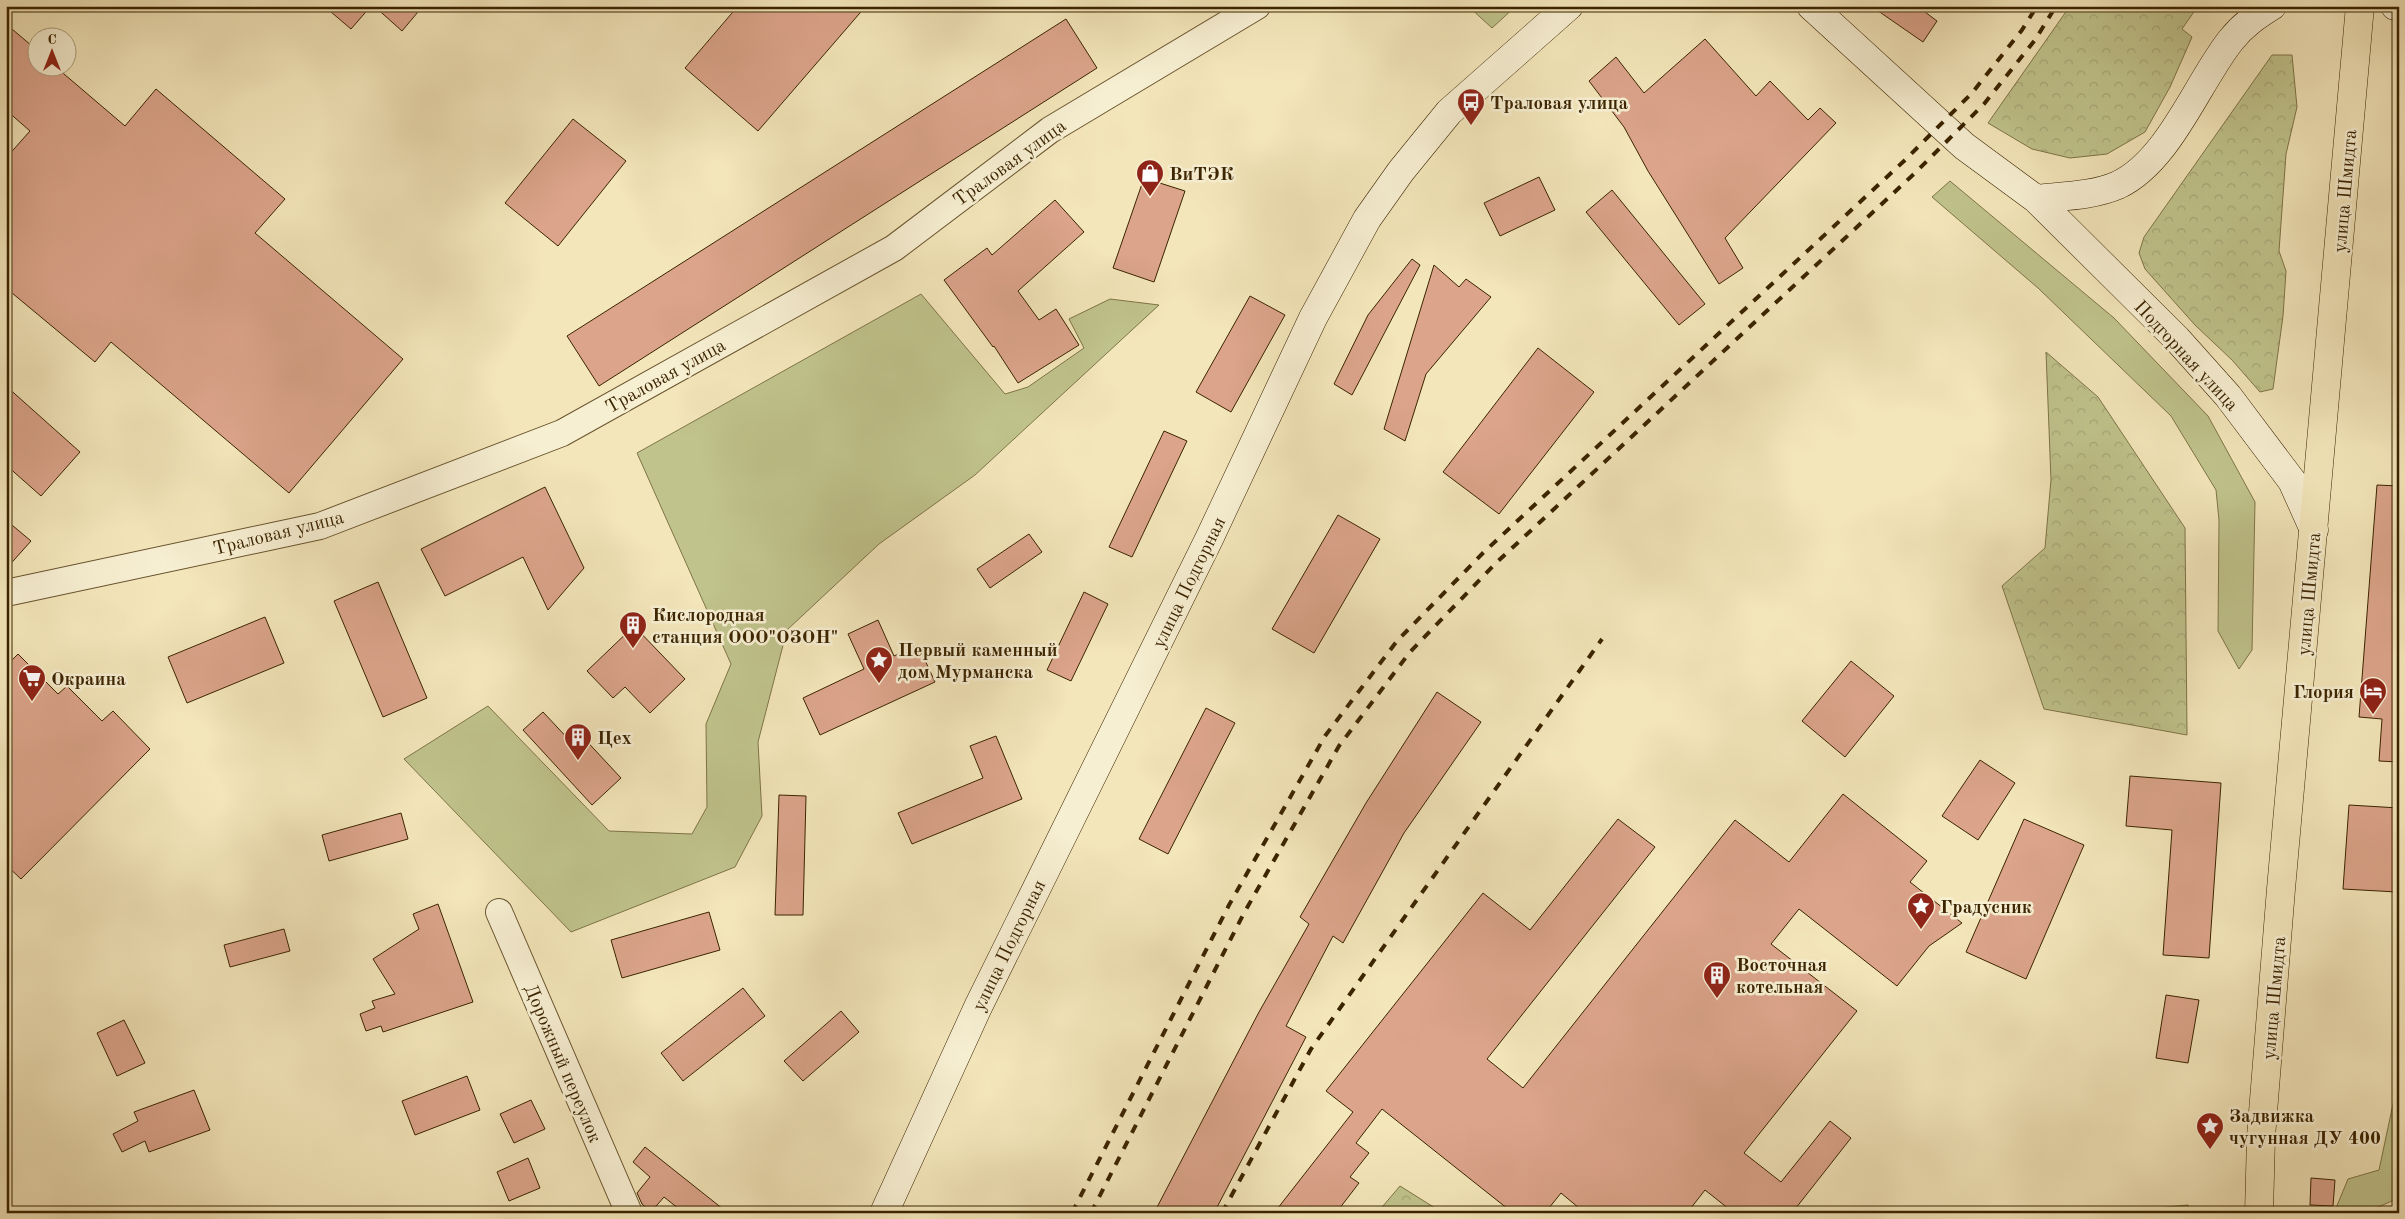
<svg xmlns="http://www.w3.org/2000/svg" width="2405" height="1219" viewBox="0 0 2405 1219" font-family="'Old Standard TT',serif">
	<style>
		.grass { fill: #c0c38c; stroke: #7e7446 }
		.forest { fill: url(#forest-crowns); stroke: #7e7446 }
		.building { fill: #dba48b; stroke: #3b2400 }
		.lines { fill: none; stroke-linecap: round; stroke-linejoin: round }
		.street-casing { stroke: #69542e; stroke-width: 28 }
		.secondary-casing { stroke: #3b2400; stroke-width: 29 }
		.primary-casing { stroke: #3b2400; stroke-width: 29 }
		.street { stroke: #f7efd2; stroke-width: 26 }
		.secondary { stroke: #f7efd2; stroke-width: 28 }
		.primary { stroke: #f3e6ba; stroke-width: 28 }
		.rail { stroke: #3b2400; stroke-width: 4; stroke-dasharray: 9 9; stroke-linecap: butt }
		.labels { text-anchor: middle; stroke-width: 5; stroke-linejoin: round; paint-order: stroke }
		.poi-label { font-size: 19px; font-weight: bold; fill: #3b2400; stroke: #f7efd2; text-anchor: start }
		.street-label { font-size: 19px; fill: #3b2400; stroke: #f7efd2 }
	</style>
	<defs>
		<pattern id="forest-crowns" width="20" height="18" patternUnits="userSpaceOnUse" patternTransform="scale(1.25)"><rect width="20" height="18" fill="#c0c38c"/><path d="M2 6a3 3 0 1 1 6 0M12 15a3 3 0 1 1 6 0" fill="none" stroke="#a6a777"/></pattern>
	</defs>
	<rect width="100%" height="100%" fill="#f3e6ba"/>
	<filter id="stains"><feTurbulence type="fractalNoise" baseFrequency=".004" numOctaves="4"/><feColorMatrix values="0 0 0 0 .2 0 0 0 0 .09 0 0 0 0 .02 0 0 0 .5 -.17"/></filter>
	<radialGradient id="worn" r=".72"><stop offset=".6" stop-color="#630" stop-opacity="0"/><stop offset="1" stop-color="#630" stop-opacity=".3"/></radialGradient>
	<path class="grass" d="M 1468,6 L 1516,6 L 1492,28 Z
		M 1950,181 L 2114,318 L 2208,416 L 2255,502 L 2252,650 L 2239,669 L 2218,631 L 2219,520 L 2216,490 L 2171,416 L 2038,288 L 1932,197 Z
		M 921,294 L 1005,394 L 1028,387 L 1084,348 L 1069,319 L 1110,299 L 1159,305 L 975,475 L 879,544 L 787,630 L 758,742 L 762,816 L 735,867 L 571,932 L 404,759 L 488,706 L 609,831 L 692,834 L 707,807 L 706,724 L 731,664 L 637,453 Z
		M 2396,1090 L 2399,1092 L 2399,1198 L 2364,1213 L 2334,1213 L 2348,1179 L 2379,1170 Z
		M 2188,1205 L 2189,1213 L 2156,1213 L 2155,1208 Z"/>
	<path class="forest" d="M 2070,6 L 2198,6 L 2182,29 L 2192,37 L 2170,87 L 2145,132 L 2107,154 L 2070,158 L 2032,149 L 1988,123 Z
		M 2272,55 L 2292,55 L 2297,107 L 2286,154 L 2279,251 L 2286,271 L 2283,316 L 2273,389 L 2260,392 L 2232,360 L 2195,325 L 2145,269 L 2139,253 L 2144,237 Z
		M 2046,352 L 2098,397 L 2185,528 L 2187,735 L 2044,709 L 2002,586 L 2045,548 L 2051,480 Z
		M 1400,1186 L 1443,1213 L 1377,1213 Z"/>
	<path class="building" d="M 324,6 L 371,6 L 351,29 Z
		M 374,6 L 423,6 L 402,31 Z
		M 738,6 L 866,6 L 758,131 L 685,68 Z
		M 1871,6 L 1917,6 L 1937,21 L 1923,42 Z
		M 1066,19 L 1097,68 L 599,386 L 567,336 Z
		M 6,24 L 38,51 L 38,68 L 57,68 L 125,126 L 156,89 L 285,199 L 255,233 L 403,359 L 289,493 L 111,342 L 95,362 L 6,288 L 6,158 L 30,131 L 6,110 Z
		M 1705,39 L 1756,96 L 1770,81 L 1808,120 L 1820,108 L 1836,123 L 1725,238 L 1743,268 L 1719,284 L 1648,171 L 1624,127 L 1589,81 L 1616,57 L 1644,93 Z
		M 573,119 L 626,161 L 558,246 L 505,203 Z
		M 1539,177 L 1555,210 L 1500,236 L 1484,203 Z
		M 1144,178 L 1185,191 L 1154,282 L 1113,268 Z
		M 1612,190 L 1705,304 L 1679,325 L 1586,212 Z
		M 1055,200 L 1084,232 L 1018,291 L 1039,320 L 1056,309 L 1079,345 L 1018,383 L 994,346 L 993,347 L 944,280 L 987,248 L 992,255 Z
		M 1412,259 L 1420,265 L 1352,395 L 1334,384 L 1368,315 Z
		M 1434,265 L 1459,287 L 1466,279 L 1491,297 L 1426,374 L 1405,441 L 1384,429 Z
		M 1250,296 L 1285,315 L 1231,412 L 1196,392 Z
		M 1538,348 L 1594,392 L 1499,514 L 1443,472 Z
		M 6,386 L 80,452 L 41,496 L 6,465 Z
		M 1164,431 L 1187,441 L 1132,557 L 1109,547 Z
		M 2377,485 L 2399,486 L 2399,762 L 2379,761 L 2382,719 L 2359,717 Z
		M 545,487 L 584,568 L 548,610 L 523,557 L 445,596 L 421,549 Z
		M 1338,515 L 1380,539 L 1314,653 L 1272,629 Z
		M 6,520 L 31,541 L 6,569 Z
		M 1029,534 L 1042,552 L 990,588 L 977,569 Z
		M 378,582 L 427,698 L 383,717 L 334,601 Z
		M 1084,592 L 1108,604 L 1071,681 L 1047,670 Z
		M 265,617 L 284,663 L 187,703 L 168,657 Z
		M 878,620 L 894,656 L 918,645 L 935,682 L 820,735 L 803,698 L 864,669 L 848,634 Z
		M 634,626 L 685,679 L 650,713 L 625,687 L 613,698 L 587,671 Z
		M 18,654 L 58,694 L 67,686 L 102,721 L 113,711 L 150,749 L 21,879 L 6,865 L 6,666 Z
		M 1851,661 L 1894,696 L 1845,757 L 1802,721 Z
		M 1437,692 L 1481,722 L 1404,833 L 1343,943 L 1333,936 L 1286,1026 L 1306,1037 L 1214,1213 L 1154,1213 L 1259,1012 L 1309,924 L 1300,917 L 1366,803 Z
		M 1206,708 L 1235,723 L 1168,854 L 1139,839 Z
		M 543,712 L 572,743 L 581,735 L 621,778 L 592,805 L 523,730 Z
		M 996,736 L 1022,799 L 912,844 L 898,813 L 983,778 L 970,746 Z
		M 1980,760 L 2015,783 L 1978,840 L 1942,816 Z
		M 2130,776 L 2221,783 L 2209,958 L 2163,955 L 2172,830 L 2126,826 Z
		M 1843,794 L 1927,861 L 1910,882 L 1962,923 L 1929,946 L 1897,986 L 1799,909 L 1771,944 L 1857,1011 L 1744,1153 L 1781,1182 L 1830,1121 L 1851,1138 L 1792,1213 L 1734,1213 L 1705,1190 L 1687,1213 L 1585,1213 L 1561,1193 L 1545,1213 L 1513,1213 L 1382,1109 L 1356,1143 L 1369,1153 L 1350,1177 L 1359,1183 L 1336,1213 L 1274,1213 L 1353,1112 L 1326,1091 L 1483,893 L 1530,930 L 1618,819 L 1655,847 L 1487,1059 L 1523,1088 L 1735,820 L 1789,862 Z
		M 779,795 L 806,796 L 803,915 L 775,915 Z
		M 2349,805 L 2399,808 L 2397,892 L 2343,889 Z
		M 401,813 L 408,839 L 329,861 L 322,835 Z
		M 2024,819 L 2084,845 L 2026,979 L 1966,952 Z
		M 438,904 L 473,1002 L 383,1032 L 381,1026 L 366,1031 L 360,1014 L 375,1008 L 372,1001 L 395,994 L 373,959 L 419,929 L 413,914 Z
		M 709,912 L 720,950 L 622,978 L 611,940 Z
		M 284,929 L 290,951 L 230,967 L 224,945 Z
		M 743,988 L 765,1016 L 683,1081 L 661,1053 Z
		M 2166,995 L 2199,1000 L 2188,1063 L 2156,1058 Z
		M 841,1011 L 859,1032 L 803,1081 L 784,1061 Z
		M 124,1020 L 145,1063 L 117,1076 L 97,1033 Z
		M 467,1076 L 480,1110 L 415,1135 L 402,1101 Z
		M 194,1090 L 210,1130 L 149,1152 L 145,1141 L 122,1152 L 113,1134 L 138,1121 L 134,1112 Z
		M 531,1100 L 545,1129 L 514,1143 L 500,1114 Z
		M 645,1147 L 728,1213 L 684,1213 L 664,1197 L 651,1212 L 642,1204 L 637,1193 L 650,1177 L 633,1162 Z
		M 528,1158 L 540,1188 L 509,1201 L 497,1172 Z
		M 2311,1178 L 2335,1180 L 2333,1206 L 2310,1205 Z"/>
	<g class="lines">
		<g class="street-casing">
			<path id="street" d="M 6,593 L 320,526 L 562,433 L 894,248 L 1050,130 L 1257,6
				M 499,912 L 629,1213"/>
		</g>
		<g class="secondary-casing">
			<path id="secondary" d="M 1811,6 L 1964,146 L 2036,199 L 2177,339 L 2228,396 L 2292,481 L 2314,530
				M 2395,6 L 2399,7
				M 2036,199 C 2062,196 2093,196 2118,185 C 2169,161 2197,83 2231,40 C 2243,25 2256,16 2272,6
				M 884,1213 L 978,1007 L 1209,539 L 1313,318 L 1367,219 L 1401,171 L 1449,112 L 1569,6"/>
		</g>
		<g class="primary-casing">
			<path id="primary" d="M 2259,1213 L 2261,1137 L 2281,889 L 2360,6"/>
		</g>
		<use href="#street" class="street"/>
		<use href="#secondary" class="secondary"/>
		<use href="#primary" class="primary"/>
		<path class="rail" d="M 1072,1213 L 1229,905 L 1325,736 L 1397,641 L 1484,552 L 1904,161 L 1972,93 L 2022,30 L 2037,6
			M 1091,1213 L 1244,913 L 1339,746 L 1410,652 L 1496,563 L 1915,173 L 1984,104 L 2035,40 L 2056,6
			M 1222,1213 L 1311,1049 L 1602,639"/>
	</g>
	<defs>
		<g id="bus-pin" transform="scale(1.4375)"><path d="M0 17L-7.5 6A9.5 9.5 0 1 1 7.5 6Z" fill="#8f2418" stroke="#f7efd2"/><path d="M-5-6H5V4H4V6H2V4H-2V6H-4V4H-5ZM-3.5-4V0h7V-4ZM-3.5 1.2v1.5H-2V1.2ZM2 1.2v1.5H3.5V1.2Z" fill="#fff"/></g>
		<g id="shop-pin" transform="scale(1.4375)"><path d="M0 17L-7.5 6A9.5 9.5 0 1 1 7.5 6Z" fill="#8f2418" stroke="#f7efd2"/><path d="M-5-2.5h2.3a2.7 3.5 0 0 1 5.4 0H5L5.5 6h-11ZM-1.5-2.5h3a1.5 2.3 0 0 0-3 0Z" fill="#fff"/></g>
		<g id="building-pin" transform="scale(1.4375)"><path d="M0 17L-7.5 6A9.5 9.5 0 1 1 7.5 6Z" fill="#8f2418" stroke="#f7efd2"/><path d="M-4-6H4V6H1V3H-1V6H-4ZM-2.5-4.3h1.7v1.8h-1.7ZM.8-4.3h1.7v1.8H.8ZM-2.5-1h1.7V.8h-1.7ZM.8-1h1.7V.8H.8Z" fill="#fff"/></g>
		<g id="sight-pin" transform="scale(1.4375)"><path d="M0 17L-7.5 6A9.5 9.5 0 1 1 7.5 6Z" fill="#8f2418" stroke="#f7efd2"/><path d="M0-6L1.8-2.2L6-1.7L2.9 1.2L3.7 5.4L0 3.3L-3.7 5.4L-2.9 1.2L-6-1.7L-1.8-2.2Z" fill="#fff"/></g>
		<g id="supermarket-pin" transform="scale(1.4375)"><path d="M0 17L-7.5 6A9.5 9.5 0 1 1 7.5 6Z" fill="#8f2418" stroke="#f7efd2"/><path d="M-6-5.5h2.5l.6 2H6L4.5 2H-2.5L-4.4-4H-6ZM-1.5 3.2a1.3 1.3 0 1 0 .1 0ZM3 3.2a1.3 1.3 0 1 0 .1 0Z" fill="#fff"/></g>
		<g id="hotel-pin" transform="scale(1.4375)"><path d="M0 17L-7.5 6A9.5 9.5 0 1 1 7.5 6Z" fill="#8f2418" stroke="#f7efd2"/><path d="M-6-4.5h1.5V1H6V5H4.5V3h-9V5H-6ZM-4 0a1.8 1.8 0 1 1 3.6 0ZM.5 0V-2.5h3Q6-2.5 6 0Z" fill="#fff"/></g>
	</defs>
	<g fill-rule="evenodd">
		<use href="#bus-pin" x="1471" y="102"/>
		<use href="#shop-pin" x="1150" y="173"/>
		<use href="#building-pin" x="633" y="625"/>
		<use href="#sight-pin" x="879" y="660"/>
		<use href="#supermarket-pin" x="32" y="678"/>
		<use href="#hotel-pin" x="2373" y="691"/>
		<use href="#building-pin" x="578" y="737"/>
		<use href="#sight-pin" x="1921" y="906"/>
		<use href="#building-pin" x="1717" y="975"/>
		<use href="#sight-pin" x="2210" y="1126"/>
	</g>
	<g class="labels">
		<g class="poi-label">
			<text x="1490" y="109">Траловая улица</text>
			<text x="1169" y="180">ВиТЭК</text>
			<text x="652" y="621">Кислородная<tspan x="652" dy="22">станция ООО"ОЗОН"</tspan></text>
			<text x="898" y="656">Первый каменный<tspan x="898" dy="22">дом Мурманска</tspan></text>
			<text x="51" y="685">Окраина</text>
			<text x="2354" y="698" text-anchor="end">Глория</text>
			<text x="597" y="744">Цех</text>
			<text x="1940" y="913">Градусник</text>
			<text x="1736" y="971">Восточная<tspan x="1736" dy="22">котельная</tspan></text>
			<text x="2229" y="1122">Задвижка<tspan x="2229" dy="22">чугунная ДУ 400</tspan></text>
		</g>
		<g class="street-label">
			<text transform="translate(1009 162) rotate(-36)" y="7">Траловая улица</text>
			<text transform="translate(2344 191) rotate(-85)" y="7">улица Шмидта</text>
			<text transform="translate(2187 355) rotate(47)" y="7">Подгорная улица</text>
			<text transform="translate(665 375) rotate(-29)" y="7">Траловая улица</text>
			<text transform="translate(278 532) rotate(-14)" y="7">Траловая улица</text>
			<text transform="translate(1188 582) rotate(-64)" y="7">улица Подгорная</text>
			<text transform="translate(2308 594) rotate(-85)" y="7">улица Шмидта</text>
			<text transform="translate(1008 945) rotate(-64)" y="7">улица Подгорная</text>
			<text transform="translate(2273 998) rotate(-85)" y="7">улица Шмидта</text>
			<text transform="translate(564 1063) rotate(67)" y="7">Дорожный переулок</text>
		</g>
	</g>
	<rect width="2405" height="1219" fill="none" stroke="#f3e6ba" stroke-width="25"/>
	<rect x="8" y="8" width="2390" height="1204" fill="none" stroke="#3b2400" stroke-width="2.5"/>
	<rect x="12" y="12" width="2380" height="1194" fill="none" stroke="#3b2400"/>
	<g transform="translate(52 52)"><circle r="24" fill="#f7efd2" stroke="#ac9e7e"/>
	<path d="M0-4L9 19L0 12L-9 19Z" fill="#8f2418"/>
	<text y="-8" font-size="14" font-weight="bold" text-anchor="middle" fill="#3b2400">С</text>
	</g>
	<rect width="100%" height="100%" filter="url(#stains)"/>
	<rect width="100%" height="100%" fill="url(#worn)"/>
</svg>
